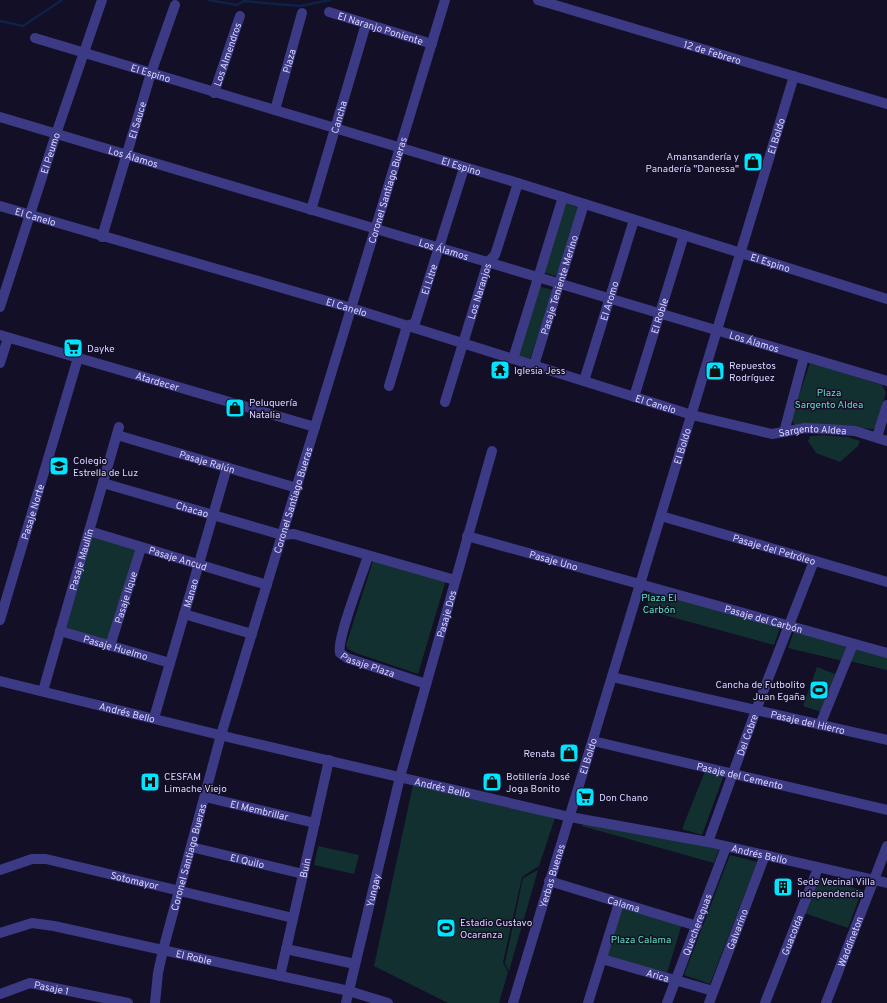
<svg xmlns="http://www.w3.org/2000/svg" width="887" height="1003" viewBox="0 0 887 1003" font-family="Overpass,sans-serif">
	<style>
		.green { fill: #12302f }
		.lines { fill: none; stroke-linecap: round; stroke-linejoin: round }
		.stream { stroke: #0c2248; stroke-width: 2.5 }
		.minor { stroke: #3d3a85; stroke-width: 10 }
		.labels { text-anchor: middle; stroke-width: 3; stroke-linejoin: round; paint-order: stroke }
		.street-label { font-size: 10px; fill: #d9d4ff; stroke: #130f26 }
		.poi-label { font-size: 10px; fill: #d9d4ff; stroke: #130f26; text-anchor: start }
		.park-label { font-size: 10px; fill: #5fe0c0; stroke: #130f26 }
	</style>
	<rect width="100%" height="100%" fill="#130f26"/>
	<path class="green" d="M 565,203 L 581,209 L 559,277 L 543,272 Z
		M 537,286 L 553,290 L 530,359 L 514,355 Z
		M 810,363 L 882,385 L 886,393 L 875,429 L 795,426 L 791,419 Z
		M 821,435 L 848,437 L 860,441 L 858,446 L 840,462 L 816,453 L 808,441 L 810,436 Z
		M 93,535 L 137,549 L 109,641 L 66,629 Z
		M 373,561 L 446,580 L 418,674 L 356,653 L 348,649 L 346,645 Z
		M 651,590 L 781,625 L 774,645 L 646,610 Z
		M 794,631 L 849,647 L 843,661 L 788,648 Z
		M 855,648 L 887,656 L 887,670 L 849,661 Z
		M 817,667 L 835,674 L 821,712 L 803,706 Z
		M 705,771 L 724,775 L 702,835 L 682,829 Z
		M 413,785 L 555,818 L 539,866 L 522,877 L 503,962 L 508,972 L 499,1003 L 448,1003 L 374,966 Z
		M 585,820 L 719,849 L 714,863 L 582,826 Z
		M 318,846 L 359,855 L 354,874 L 314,865 Z
		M 730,855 L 757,862 L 710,984 L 684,975 Z
		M 538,870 L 509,971 L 505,963 L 523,878 Z
		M 817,877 L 862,890 L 848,928 L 804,913 Z
		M 621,907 L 682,924 L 667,973 L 606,957 Z"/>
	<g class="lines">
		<path class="stream" d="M 209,0 L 237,5 L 244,1 L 300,6 L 330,0
			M 0,21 L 23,26 L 62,0"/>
		<g class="minor">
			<path id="s1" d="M 538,0 L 887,104"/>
			<path id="s2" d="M 329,12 L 432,44"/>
			<path id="s3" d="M 35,38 L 518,183 L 887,299"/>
			<path id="s4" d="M 214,93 L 240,16"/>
			<path id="s5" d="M 275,110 L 302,13"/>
			<path id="s6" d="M 0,117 L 887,381"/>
			<path id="s7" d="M 0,206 L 351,308 L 692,415 L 772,434 L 805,428 L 827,429 L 855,431 L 887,441"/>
			<path id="s8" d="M 311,210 L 366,24"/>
			<path id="s9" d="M 102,237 L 151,73 L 175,5"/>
			<path id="s10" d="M 0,307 L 56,134 L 102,0"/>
			<path id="s11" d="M 0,335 L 315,427"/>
			<path d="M 513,359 L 563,197"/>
			<path d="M 0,363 L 8,338"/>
			<path id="s12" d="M 534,365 L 584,204"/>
			<path id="s13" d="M 584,381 L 634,220"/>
			<path id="s14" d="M 389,386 L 407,326 L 415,323 L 464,168"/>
			<path id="s15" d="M 634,397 L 684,235"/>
			<path id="s16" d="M 445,402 L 488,262 L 495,255 L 518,183"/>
			<path d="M 784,432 L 804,357"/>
			<path id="s17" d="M 117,435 L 297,488"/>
			<path d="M 877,437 L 887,405"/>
			<path id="s18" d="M 103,483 L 282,535 L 294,534 L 455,580"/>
			<path id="s19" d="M 661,516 L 887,582"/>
			<path id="s20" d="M 89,531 L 267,585"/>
			<path id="s21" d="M 467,536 L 887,653"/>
			<path id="s22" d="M 368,556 C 363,573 336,640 340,653 L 347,658 L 426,684"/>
			<path d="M 184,614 L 252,634"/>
			<path id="s23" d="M 0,620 L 78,358"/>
			<path id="s24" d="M 60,631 L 170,663"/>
			<path id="s25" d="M 110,646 L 141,548"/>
			<path id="s26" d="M 612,677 L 887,740"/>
			<path id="s27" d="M 0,681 L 236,739 L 570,817 L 708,842 L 887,883"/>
			<path id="s28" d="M 43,691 L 119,427"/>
			<path id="s29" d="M 154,718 L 227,467"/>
			<path d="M 820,725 L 853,644"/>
			<path id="s30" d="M 593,741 L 887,810"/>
			<path id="s31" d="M 205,797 L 315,823"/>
			<path id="s32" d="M 708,842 L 756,710 L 814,561"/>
			<path id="s33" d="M 191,847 L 303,874"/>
			<path id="s34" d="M 0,870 L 32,859 L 46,859 L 293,918"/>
			<path id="s35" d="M 549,881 L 697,926"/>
			<path id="s36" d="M 0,933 L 32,923 L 54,926 L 349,991 L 388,1003"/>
			<path d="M 286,949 L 355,964"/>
			<path id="s37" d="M 602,959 L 713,991"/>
			<path id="s38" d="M 280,976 L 329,760"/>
			<path id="s39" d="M 0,994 L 30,983 L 128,1003"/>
			<path id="s40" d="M 155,1003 L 158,973 L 163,950 L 221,735 L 445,0"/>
			<path id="s41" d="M 346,1003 L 400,777 L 492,451"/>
			<path id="s42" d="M 513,1003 L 794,76"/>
			<path d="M 588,1003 L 619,903"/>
			<path id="s43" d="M 667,1003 L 726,847"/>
			<path id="s44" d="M 709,1003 L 765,855"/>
			<path id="s45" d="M 765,1003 L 818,868"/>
			<path id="s46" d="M 826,1003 L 887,846"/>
		</g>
	</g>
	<defs>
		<g id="shop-square" transform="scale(1)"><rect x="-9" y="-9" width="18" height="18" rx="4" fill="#00e5ff" stroke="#130f26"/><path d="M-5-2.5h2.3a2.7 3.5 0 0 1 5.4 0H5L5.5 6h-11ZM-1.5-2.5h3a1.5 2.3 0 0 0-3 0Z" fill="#111"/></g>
		<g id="supermarket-square" transform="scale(1)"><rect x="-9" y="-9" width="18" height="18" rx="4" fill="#00e5ff" stroke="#130f26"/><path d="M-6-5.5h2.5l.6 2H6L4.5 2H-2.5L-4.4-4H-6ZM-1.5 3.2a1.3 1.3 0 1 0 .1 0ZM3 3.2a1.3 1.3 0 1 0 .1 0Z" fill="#111"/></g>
		<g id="temple-square" transform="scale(1)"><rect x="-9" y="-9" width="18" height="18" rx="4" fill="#00e5ff" stroke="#130f26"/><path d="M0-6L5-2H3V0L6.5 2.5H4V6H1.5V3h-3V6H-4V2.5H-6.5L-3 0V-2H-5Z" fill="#111"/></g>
		<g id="school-square" transform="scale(1)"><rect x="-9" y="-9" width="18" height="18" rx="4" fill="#00e5ff" stroke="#130f26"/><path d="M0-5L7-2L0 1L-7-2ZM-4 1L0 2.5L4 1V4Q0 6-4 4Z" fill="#111"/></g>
		<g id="stadium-square" transform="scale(1)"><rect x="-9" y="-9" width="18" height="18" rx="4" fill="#00e5ff" stroke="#130f26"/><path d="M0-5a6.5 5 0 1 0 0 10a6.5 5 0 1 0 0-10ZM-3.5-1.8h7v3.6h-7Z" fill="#111"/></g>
		<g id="hospital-square" transform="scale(1)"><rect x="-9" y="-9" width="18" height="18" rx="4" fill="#00e5ff" stroke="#130f26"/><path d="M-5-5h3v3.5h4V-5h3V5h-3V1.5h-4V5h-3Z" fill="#111"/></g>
		<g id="building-square" transform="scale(1)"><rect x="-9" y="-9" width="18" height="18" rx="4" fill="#00e5ff" stroke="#130f26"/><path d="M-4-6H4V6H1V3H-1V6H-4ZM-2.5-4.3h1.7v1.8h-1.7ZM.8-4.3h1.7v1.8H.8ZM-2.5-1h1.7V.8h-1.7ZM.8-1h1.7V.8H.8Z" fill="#111"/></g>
	</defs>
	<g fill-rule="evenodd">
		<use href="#shop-square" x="753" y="162"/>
		<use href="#supermarket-square" x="73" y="348"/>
		<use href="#temple-square" x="500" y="370"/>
		<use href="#shop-square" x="715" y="371"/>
		<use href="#shop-square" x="235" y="408"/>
		<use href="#school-square" x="59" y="466"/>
		<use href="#stadium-square" x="819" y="690"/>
		<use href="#shop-square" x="569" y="753"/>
		<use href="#hospital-square" x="150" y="782"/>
		<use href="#shop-square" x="492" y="782"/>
		<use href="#supermarket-square" x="585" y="797"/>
		<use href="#building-square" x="783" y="887"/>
		<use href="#stadium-square" x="446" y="928"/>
	</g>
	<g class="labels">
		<g class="street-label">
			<text dy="4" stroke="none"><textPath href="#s2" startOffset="54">El Naranjo Poniente</textPath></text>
			<text dy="4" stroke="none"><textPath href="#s1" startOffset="182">12 de Febrero</textPath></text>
			<text dy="4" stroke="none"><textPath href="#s4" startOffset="41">Los Almendros</textPath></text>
			<text dy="4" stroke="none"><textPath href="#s5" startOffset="51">Plaza</textPath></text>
			<text dy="4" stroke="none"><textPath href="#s3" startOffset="121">El Espino</textPath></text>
			<text dy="4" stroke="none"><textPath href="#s8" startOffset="97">Cancha</textPath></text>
			<text dy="4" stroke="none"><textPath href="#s9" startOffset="122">El Sauce</textPath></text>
			<text dy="4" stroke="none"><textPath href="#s42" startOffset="906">El Boldo</textPath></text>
			<text dy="4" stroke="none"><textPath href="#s10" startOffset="162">El Peumo</textPath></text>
			<text dy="4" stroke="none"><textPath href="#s6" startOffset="139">Los Álamos</textPath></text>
			<text dy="4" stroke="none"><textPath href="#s3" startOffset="445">El Espino</textPath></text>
			<text dy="4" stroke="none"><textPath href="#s40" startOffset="846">Coronel Santiago Bueras</textPath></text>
			<text dy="4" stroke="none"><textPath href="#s7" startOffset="37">El Canelo</textPath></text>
			<text dy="4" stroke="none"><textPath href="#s6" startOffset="463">Los Álamos</textPath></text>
			<text dy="4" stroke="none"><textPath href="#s3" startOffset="769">El Espino</textPath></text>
			<text dy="4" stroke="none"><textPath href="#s14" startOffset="117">El Litre</textPath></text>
			<text dy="4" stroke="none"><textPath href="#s12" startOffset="84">Pasaje Teniente Merino</textPath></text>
			<text dy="4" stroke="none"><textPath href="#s16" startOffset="116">Los Naranjos</textPath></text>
			<text dy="4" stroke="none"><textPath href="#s13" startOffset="84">El Aromo</textPath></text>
			<text dy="4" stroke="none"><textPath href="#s7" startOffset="361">El Canelo</textPath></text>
			<text dy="4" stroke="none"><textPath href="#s15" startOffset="85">El Roble</textPath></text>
			<text dy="4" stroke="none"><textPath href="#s6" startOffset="787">Los Álamos</textPath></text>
			<text dy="4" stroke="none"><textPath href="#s11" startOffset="164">Atardecer</textPath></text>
			<text dy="4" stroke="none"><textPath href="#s7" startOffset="685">El Canelo</textPath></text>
			<text dy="4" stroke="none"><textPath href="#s7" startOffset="846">Sargento Aldea</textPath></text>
			<text dy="4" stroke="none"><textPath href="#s42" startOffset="582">El Boldo</textPath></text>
			<text dy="4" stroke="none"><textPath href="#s17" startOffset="94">Pasaje Ralún</textPath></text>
			<text dy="4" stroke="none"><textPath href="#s40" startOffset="522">Coronel Santiago Bueras</textPath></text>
			<text dy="4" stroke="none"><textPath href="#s18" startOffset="93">Chacao</textPath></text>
			<text dy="4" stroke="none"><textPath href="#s23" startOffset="113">Pasaje Norte</textPath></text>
			<text dy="4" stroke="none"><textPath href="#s19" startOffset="118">Pasaje del Petróleo</textPath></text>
			<text dy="4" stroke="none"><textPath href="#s28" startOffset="137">Pasaje Maullín</textPath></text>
			<text dy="4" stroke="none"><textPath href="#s20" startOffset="93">Pasaje Ancud</textPath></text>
			<text dy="4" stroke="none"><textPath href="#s21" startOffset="90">Pasaje Uno</textPath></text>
			<text dy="4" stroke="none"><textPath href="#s29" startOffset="130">Manao</textPath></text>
			<text dy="4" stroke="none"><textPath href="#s25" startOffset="51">Pasaje Ilque</textPath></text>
			<text dy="4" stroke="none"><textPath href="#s41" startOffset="402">Pasaje Dos</textPath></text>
			<text dy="4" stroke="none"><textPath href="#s21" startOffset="308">Pasaje del Carbón</textPath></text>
			<text dy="4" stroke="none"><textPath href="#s24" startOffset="58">Pasaje Huelmo</textPath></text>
			<text dy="4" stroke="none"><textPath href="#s22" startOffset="132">Pasaje Plaza</textPath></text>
			<text dy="4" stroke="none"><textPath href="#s27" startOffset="131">Andrés Bello</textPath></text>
			<text dy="4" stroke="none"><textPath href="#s26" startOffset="201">Pasaje del Hierro</textPath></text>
			<text dy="4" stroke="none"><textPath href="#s32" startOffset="114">Del Cobre</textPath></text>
			<text dy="4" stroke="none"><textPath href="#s42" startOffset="258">El Boldo</textPath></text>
			<text dy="4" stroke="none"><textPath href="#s30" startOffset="151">Pasaje del Cemento</textPath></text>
			<text dy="4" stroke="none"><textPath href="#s27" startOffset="455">Andrés Bello</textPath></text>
			<text dy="4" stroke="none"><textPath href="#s31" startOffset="56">El Membrillar</textPath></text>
			<text dy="4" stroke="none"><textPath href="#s27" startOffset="779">Andrés Bello</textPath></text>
			<text dy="4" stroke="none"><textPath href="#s40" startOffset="150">Coronel Santiago Bueras</textPath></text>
			<text dy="4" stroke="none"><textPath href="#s33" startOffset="58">El Quilo</textPath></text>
			<text dy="4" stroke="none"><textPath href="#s38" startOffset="111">Buin</textPath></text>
			<text dy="4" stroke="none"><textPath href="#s42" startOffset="133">Yerbas Buenas</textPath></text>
			<text dy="4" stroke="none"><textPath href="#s34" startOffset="139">Sotomayor</textPath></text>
			<text dy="4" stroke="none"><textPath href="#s41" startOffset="116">Yungay</textPath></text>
			<text dy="4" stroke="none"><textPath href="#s35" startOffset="78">Calama</textPath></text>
			<text dy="4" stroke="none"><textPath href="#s43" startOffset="84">Quechereguas</textPath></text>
			<text dy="4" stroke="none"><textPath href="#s44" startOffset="79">Galvarino</textPath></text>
			<text dy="4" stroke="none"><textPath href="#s45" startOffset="73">Guacolda</textPath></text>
			<text dy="4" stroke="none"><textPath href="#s46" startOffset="66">Waddineton</textPath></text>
			<text dy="4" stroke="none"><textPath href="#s36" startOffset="199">El Roble</textPath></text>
			<text dy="4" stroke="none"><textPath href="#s37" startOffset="58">Arica</textPath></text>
			<text dy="4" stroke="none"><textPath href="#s39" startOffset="54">Pasaje 1</textPath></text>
		</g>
		<g class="poi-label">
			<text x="739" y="160" text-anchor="end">Amansandería y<tspan x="739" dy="12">Panadería "Danessa"</tspan></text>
			<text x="87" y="352">Dayke</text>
			<text x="729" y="369">Repuestos<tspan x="729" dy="12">Rodríguez</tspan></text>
			<text x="514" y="374">Iglesia Jess</text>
			<text x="249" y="406">Peluquería<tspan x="249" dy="12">Natalia</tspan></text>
			<text x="73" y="464">Colegio<tspan x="73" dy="12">Estrella de Luz</tspan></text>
			<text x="805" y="688" text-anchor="end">Cancha de Futbolito<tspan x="805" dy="12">Juan Egaña</tspan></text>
			<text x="555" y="757" text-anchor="end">Renata</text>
			<text x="164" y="780">CESFAM<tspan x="164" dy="12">Limache Viejo</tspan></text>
			<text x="506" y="780">Botillería José<tspan x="506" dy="12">Joga Bonito</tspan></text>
			<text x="599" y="801">Don Chano</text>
			<text x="797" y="885">Sede Vecinal Villa<tspan x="797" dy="12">Independencia</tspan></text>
			<text x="460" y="926">Estadio Gustavo<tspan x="460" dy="12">Ocaranza</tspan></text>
		</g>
		<g class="park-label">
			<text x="829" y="396">Plaza<tspan x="829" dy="12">Sargento Aldea</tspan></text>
			<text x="659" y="601">Plaza El<tspan x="659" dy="12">Carbón</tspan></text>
			<text x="641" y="943">Plaza Calama</text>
		</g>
	</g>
</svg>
